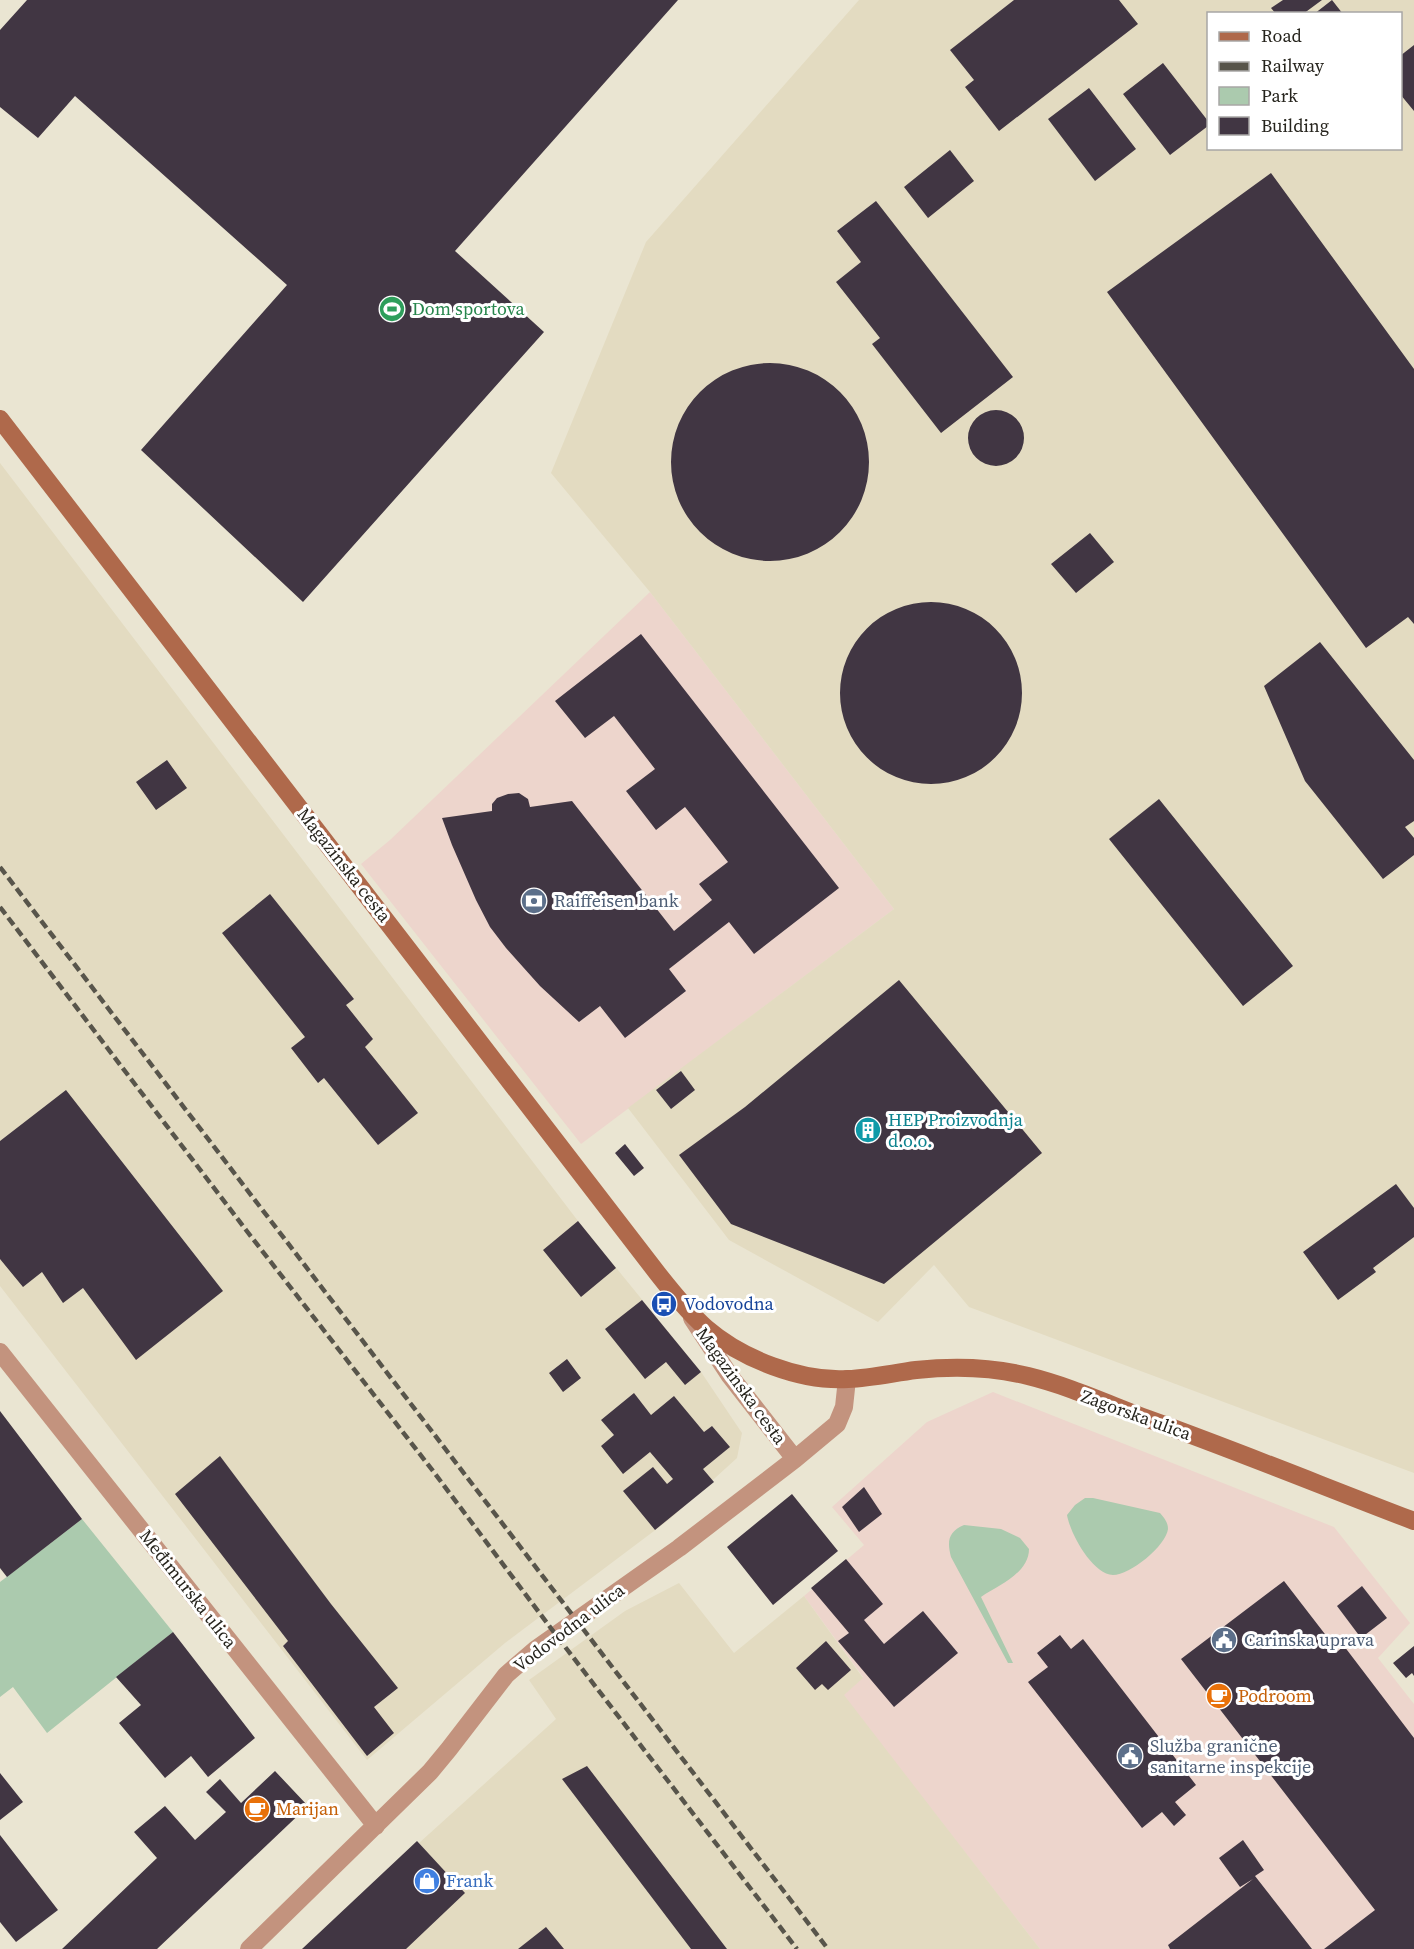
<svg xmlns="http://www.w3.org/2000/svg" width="1414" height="1949" viewBox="0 0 1414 1949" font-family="'Source Serif 4',serif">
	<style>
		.commercial { fill: #edd5cc }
		.built { fill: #e3dbc1; fill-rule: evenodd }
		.green { fill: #abcaae }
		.building { fill: #413643 }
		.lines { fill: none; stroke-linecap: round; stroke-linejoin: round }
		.street { stroke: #c3937e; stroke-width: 18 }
		.secondary { stroke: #af694b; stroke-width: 18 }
		.rail { stroke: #58554b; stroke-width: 4.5; stroke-dasharray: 9 4.5; stroke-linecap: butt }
		.labels { text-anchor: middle; stroke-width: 6; stroke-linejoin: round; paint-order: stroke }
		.leisure-label { font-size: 18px; fill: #27864d; stroke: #fff; text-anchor: start }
		.street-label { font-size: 18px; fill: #26241d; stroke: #fff }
		.service-label { font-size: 18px; fill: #4e5e75; stroke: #fff; text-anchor: start }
		.culture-label { font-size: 18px; fill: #0d838f; stroke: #fff; text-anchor: start }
		.transit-label { font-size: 18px; fill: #164399; stroke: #fff; text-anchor: start }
		.food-label { font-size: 18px; fill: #c56008; stroke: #fff; text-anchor: start }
		.shop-label { font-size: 18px; fill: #366cbe; stroke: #fff; text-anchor: start }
	</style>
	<rect width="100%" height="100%" fill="#eae5d2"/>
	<path class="commercial" d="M 650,592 L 894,909 L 581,1144 L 361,864 L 390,840 Z
		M 993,1392 L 1334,1527 L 1410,1623 L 1378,1658 L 1414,1704 L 1414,1949 L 1040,1949 L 843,1695 L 863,1677 L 804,1596 L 864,1545 L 832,1507 L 927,1422 Z"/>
	<path class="built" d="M 859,0 L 1414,0 L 1414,1473 L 969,1307 L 934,1265 L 878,1322 L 729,1240 L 628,1108 L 894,909 L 650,592 L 551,473 L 646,242 ZM 1208,14 L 1400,14 L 1400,148 L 1208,148 Z
		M 0,463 L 578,1221 L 701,1372 L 742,1433 L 737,1458 L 670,1519 L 505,1643 L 367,1760 L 0,1286 Z
		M 679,1583 L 734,1653 L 804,1596 L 863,1678 L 844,1695 L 1040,1949 L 302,1949 L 556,1719 L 529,1680 L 625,1611 Z"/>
	<path class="green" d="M 1085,1498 L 1093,1498 L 1160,1513 C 1164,1518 1168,1522 1168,1529 C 1166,1546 1130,1575 1113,1575 C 1092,1574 1070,1533 1067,1515 L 1075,1505 Z
		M 82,1519 L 173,1632 L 47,1733 L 13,1687 L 0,1697 L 0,1582 Z
		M 964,1525 L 1001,1529 L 1020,1538 L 1029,1549 C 1029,1573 999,1585 981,1597 L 1013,1663 L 1008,1663 L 951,1557 C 947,1541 948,1532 964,1525 Z"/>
	<path class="building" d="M 27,0 L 678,0 L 455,251 L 544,332 L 303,602 L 141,450 L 287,285 L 75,96 L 38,138 L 0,107 L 0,30 Z
		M 1014,0 L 1119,0 L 1138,24 L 999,131 L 965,87 L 974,80 L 950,50 Z
		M 1283,0 L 1322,0 L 1303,14 L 1276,14 L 1271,8 Z
		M 1332,0 L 1343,14 L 1314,14 Z
		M 1414,45 L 1414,111 L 1400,94 L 1400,56 Z
		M 1163,63 L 1208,121 L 1208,126 L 1170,155 L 1123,94 Z
		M 1089,88 L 1136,149 L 1095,181 L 1048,119 Z
		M 950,150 L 974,181 L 928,218 L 904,187 Z
		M 1271,173 L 1414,369 L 1414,624 L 1408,617 L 1366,648 L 1107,292 Z
		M 876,201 L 1013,377 L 941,433 L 872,344 L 880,338 L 836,282 L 861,262 L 837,231 Z
		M671 462a99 99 0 1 1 198 0a99 99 0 1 1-198 0Z
		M968 438a28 28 0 1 1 56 0a28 28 0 1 1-56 0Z
		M 1090,533 L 1114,562 L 1076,593 L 1051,564 Z
		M840 693a91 91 0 1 1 182 0a91 91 0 1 1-182 0Z
		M 641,634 L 839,888 L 754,954 L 729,922 L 669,969 L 686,991 L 625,1038 L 600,1006 L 579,1022 L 540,986 L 506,948 L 490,927 L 476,900 L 452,845 L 442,818 L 492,811 L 492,804 L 497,798 L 508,794 L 519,793 L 528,799 L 530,807 L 572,801 L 674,931 L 712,900 L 699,884 L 728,862 L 685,807 L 656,830 L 626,791 L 655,769 L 614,716 L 585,738 L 555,701 Z
		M 1320,642 L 1414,760 L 1414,821 L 1405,827 L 1414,838 L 1414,855 L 1383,879 L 1305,781 L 1264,686 Z
		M 167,760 L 187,788 L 156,810 L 136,782 Z
		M 1159,799 L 1293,966 L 1243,1006 L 1109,839 Z
		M 270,894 L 354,999 L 346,1005 L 373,1039 L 365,1047 L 418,1113 L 378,1145 L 324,1078 L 318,1083 L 291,1048 L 305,1037 L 222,933 Z
		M 899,980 L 1042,1153 L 884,1284 L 731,1224 L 679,1155 L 745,1107 Z
		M 681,1071 L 695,1090 L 671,1109 L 656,1090 Z
		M 66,1090 L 223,1291 L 136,1360 L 83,1288 L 63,1303 L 42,1272 L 23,1287 L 0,1259 L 0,1141 Z
		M 625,1144 L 644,1168 L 634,1176 L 615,1153 Z
		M 1396,1184 L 1414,1208 L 1414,1237 L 1373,1268 L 1376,1272 L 1338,1300 L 1303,1252 Z
		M 578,1221 L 616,1268 L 581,1297 L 543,1250 Z
		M 642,1300 L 701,1372 L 685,1385 L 666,1362 L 645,1379 L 605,1329 Z
		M 567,1359 L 581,1378 L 563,1392 L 549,1373 Z
		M 634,1393 L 651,1415 L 674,1396 L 704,1432 L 712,1426 L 730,1447 L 703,1469 L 714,1482 L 655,1530 L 623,1491 L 653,1467 L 667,1484 L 673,1479 L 650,1452 L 623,1474 L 601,1446 L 614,1435 L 601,1420 Z
		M 0,1411 L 82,1519 L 7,1577 L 0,1568 Z
		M 220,1456 L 331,1604 L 398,1688 L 374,1707 L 394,1733 L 367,1756 L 283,1646 L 288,1641 L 175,1494 Z
		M 864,1487 L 882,1514 L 859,1532 L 842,1507 Z
		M 792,1494 L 838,1551 L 773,1605 L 727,1547 Z
		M 846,1559 L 883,1604 L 864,1620 L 884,1644 L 923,1611 L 958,1653 L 894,1707 L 838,1641 L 849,1633 L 811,1588 Z
		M 1284,1581 L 1338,1651 L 1344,1646 L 1414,1738 L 1414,1949 L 1324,1949 L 1375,1910 L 1181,1659 Z
		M 1362,1586 L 1387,1618 L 1361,1638 L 1337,1606 Z
		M 173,1632 L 255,1738 L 208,1777 L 191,1756 L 165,1778 L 119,1723 L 141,1705 L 116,1677 Z
		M 1060,1635 L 1071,1649 L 1083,1639 L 1196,1785 L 1175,1802 L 1186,1815 L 1174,1826 L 1162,1812 L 1142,1828 L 1028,1682 L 1048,1667 L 1037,1653 Z
		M 826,1641 L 851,1670 L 828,1690 L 822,1684 L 815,1690 L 796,1668 Z
		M 1414,1646 L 1414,1676 L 1412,1673 L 1406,1678 L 1393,1663 Z
		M 587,1766 L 727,1949 L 691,1949 L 562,1779 Z
		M 275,1771 L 308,1806 L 157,1949 L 62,1949 L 157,1858 L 134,1832 L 165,1806 L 195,1840 L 226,1812 L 206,1792 L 220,1779 L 241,1803 Z
		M 0,1773 L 23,1802 L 0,1820 Z
		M 0,1835 L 58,1910 L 16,1942 L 0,1922 Z
		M 1243,1840 L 1264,1870 L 1255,1876 L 1312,1949 L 1170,1949 L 1168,1945 L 1253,1879 L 1240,1887 L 1219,1858 Z
		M 417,1841 L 465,1893 L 406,1949 L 302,1949 Z
		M 546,1927 L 564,1949 L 518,1949 Z"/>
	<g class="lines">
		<path class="street" d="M 692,1318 L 730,1376 L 795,1459
			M 0,1352 L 376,1826
			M 249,1949 L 430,1772 L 449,1749 L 506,1675 L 536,1649 L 679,1548 L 795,1459 L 837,1424 L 844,1407 L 847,1379"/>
		<path class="secondary" d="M 0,419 L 658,1274 C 673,1293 688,1312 706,1328 C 742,1359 801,1382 848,1379 C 871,1378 893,1373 916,1370 C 953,1366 992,1367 1028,1376 C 1069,1386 1108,1404 1148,1419 C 1237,1451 1325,1487 1414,1521"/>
		<path class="rail" d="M 0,867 L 828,1949
			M 0,907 L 246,1230 L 433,1471 L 556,1635 L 797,1949"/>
	</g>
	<defs>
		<g id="stadium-disc" transform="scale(1.35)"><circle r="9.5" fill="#2e9e5b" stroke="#fff"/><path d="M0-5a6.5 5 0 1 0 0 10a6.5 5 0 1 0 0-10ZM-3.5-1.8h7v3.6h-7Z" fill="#fff"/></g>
		<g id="bank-disc" transform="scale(1.35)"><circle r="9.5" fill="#5c6f8a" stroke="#fff"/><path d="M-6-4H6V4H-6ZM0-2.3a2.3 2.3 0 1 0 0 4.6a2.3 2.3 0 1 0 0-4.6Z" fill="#fff"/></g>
		<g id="building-disc" transform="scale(1.35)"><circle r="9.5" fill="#0f9aa8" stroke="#fff"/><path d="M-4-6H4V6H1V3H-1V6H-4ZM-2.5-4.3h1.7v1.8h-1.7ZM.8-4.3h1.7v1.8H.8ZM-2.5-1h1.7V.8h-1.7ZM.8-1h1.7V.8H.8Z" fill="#fff"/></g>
		<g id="bus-disc" transform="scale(1.35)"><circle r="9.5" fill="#1a4fb4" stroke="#fff"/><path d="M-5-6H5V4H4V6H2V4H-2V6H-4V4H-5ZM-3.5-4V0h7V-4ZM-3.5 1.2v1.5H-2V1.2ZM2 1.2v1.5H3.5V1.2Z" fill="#fff"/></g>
		<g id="civic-disc" transform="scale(1.35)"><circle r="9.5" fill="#5c6f8a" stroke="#fff"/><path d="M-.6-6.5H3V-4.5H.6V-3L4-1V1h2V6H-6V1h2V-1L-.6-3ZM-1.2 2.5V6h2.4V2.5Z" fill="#fff"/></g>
		<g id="cafe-disc" transform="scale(1.35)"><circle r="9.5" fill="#e8710a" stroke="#fff"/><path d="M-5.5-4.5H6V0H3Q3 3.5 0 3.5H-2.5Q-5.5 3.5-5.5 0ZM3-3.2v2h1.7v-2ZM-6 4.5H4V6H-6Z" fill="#fff"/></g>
		<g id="shop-disc" transform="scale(1.35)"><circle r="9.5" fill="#3f7fe0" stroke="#fff"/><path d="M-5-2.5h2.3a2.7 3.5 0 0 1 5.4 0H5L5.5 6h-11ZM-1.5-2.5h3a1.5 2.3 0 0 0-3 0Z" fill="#fff"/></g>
	</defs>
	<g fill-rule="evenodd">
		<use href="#stadium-disc" x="392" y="309"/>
		<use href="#bank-disc" x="534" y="901"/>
		<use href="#building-disc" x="868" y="1130"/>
		<use href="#bus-disc" x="664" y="1304"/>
		<use href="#civic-disc" x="1224" y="1640"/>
		<use href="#cafe-disc" x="1219" y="1696"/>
		<use href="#civic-disc" x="1130" y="1756"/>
		<use href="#cafe-disc" x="257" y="1809"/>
		<use href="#shop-disc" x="427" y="1881"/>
	</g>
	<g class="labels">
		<g class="leisure-label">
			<text x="412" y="315">Dom sportova</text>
		</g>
		<g class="street-label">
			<text transform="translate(344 865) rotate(52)" y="6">Magazinska cesta</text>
			<text transform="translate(741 1386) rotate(54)" y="6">Magazinska cesta</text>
			<text transform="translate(1136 1415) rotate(20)" y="6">Zagorska ulica</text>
			<text transform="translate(188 1589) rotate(52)" y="6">Međimurska ulica</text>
			<text transform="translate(569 1628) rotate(-37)" y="6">Vodovodna ulica</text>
		</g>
		<g class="service-label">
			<text x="554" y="907">Raiffeisen bank</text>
			<text x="1244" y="1646">Carinska uprava</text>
			<text x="1150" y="1752">Služba granične<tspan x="1150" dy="21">sanitarne inspekcije</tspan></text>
		</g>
		<g class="culture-label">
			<text x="888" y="1126">HEP Proizvodnja<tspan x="888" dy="21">d.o.o.</tspan></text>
		</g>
		<g class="transit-label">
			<text x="684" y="1310">Vodovodna</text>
		</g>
		<g class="food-label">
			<text x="1238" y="1702">Podroom</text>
			<text x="276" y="1815">Marijan</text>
		</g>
		<g class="shop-label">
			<text x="446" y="1887">Frank</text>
		</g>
	</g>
	<rect x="1207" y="12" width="195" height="138" fill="#ffffff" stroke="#a8a7a5" stroke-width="1.5"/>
	<rect x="1219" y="32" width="30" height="9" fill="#af694b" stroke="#a8a7a5" stroke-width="1.5"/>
	<text x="1261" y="42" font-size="18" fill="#26241d">Road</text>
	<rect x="1219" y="62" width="30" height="9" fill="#58554b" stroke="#a8a7a5" stroke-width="1.5"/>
	<text x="1261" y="72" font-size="18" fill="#26241d">Railway</text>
	<rect x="1219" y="87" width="30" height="18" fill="#abcaae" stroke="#a8a7a5" stroke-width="1.5"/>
	<text x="1261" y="102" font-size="18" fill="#26241d">Park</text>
	<rect x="1219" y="117" width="30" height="18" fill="#413643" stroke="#a8a7a5" stroke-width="1.5"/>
	<text x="1261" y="132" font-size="18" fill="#26241d">Building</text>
</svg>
